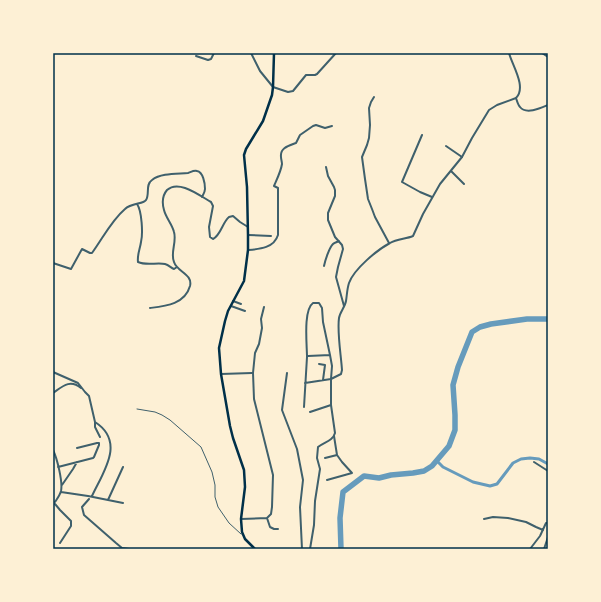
<svg xmlns="http://www.w3.org/2000/svg" width="601" height="602" viewBox="0 0 601 602" font-family="Signika,sans-serif">
	<style>
		.lines { fill: none; stroke-linecap: round; stroke-linejoin: round }
		.canal { stroke: #669bbc; stroke-width: 3 }
		.river { stroke: #669bbc; stroke-width: 5.5 }
		.service { stroke: #3f606c; stroke-width: 1 }
		.minor { stroke: #3f606c; stroke-width: 2 }
		.tertiary { stroke: #3f606c; stroke-width: 2 }
		.secondary { stroke: #003049; stroke-width: 2.5 }
		.neatline { fill: none; stroke: #003049; stroke-width: 1.5 }
	</style>
	<rect width="100%" height="100%" fill="#fdf0d5"/>
	<g class="lines">
		<path class="canal" d="M 437,461 L 443,467 L 473,482 L 490,486 L 497,484 L 513,463 L 521,459 L 530,458 L 539,459 L 548,464"/>
		<path class="river" d="M 341,549 L 340,518 L 343,492 L 364,476 L 379,478 L 391,475 L 413,473 L 424,471 L 432,466 L 449,446 L 455,430 L 455,415 L 453,385 L 458,367 L 472,332 L 480,327 L 491,324 L 527,319 L 548,319"/>
		<path class="service" d="M 137,409 L 155,412 L 162,415 L 170,420 L 201,447 L 212,472 L 215,485 L 215,497 L 218,507 L 229,523 L 241,534"/>
		<path class="minor" d="M 251,53 L 260,71 L 273,87 L 288,92 L 293,91 L 306,75 L 315,75 L 317,74 L 336,53
			M 542,53 L 548,57
			M 196,56 L 208,60 L 211,59 L 214,53
			M 374,97 L 371,102 L 369,108 L 370,125 L 369,138 L 367,145 L 362,157 L 365,179 L 368,199 L 372,209 L 375,217 L 389,243
			M 516,98 C 517,101 518,105 520,107 C 526,115 541,108 548,105
			M 422,135 L 402,182 L 420,192 L 432,197
			M 446,146 L 462,157
			M 326,167 L 328,176 L 334,187 L 335,190 L 335,196 L 328,213 L 328,220 L 335,237 L 342,245 L 343,249 L 338,267 L 336,277 L 344,306
			M 451,171 L 464,184
			M 137,204 C 142,211 143,234 141,242 C 140,249 137,255 138,262 C 147,266 157,262 165,264 C 169,265 171,268 174,269 L 177,267
			M 248,235 L 271,236
			M 248,250 C 260,249 274,248 278,235 L 278,188 L 274,186 C 277,179 281,171 282,164 C 282,162 281,159 281,157 C 280,148 288,146 296,143 L 300,135 L 313,126 L 316,125 L 325,128 L 332,126
			M 53,263 L 71,269 L 82,249 L 90,253 L 92,253 C 103,238 111,221 125,209 C 131,203 144,204 146,200 C 150,194 145,185 152,180 C 161,173 177,174 188,173 C 191,172 194,170 197,171 C 203,172 205,183 205,189 C 205,192 203,195 202,197
			M 324,266 C 325,261 329,248 333,244 C 334,243 337,242 339,241
			M 233,301 L 241,304
			M 231,306 L 245,311
			M 150,308 C 166,306 185,304 190,286 C 193,274 177,272 174,262 C 170,253 177,242 174,232 C 172,224 166,218 164,210 C 162,203 162,196 167,190 C 179,179 200,196 211,202 L 213,206 L 209,227 L 210,237 L 213,239 C 221,235 222,223 229,217 L 233,216 L 240,222 L 248,227
			M 319,364 L 325,365 L 323,380
			M 53,372 L 78,383 L 85,392 L 89,396 L 95,422 L 95,427 L 100,437
			M 287,373 L 282,410 L 297,449 L 303,480 L 300,507 L 302,549
			M 221,374 L 252,373
			M 305,383 L 331,379 L 332,366 L 330,355 L 308,356
			M 53,393 C 63,386 70,379 81,388
			M 304,407 C 305,390 306,374 307,357 C 307,345 303,310 313,303 L 319,303 L 322,308 L 323,322 L 330,355
			M 310,412 L 331,405
			M 53,450 C 57,458 63,482 61,491 C 60,495 57,499 55,502
			M 325,458 L 337,455
			M 534,462 L 548,471
			M 58,467 L 93,458 L 94,457 L 99,445 L 99,443 L 97,443 L 77,448
			M 327,480 L 352,473 L 342,462 L 337,455 L 334,436
			M 62,485 L 73,469 L 77,462
			M 61,492 L 88,496 L 108,500 L 123,467
			M 92,496 C 103,472 126,442 95,422
			M 89,499 L 82,507 L 84,515 L 116,543 L 122,548 L 129,549
			M 108,500 L 123,503
			M 55,504 L 60,510 L 71,521 L 71,526 L 60,543
			M 267,518 L 270,527 L 274,529 L 278,529
			M 241,519 L 267,518 L 271,514 L 272,507 L 273,475 L 254,399 L 253,373 L 255,353 L 259,344 L 262,328 L 261,319 L 264,307
			M 484,519 L 493,517 L 508,518 L 526,522 L 536,527 L 543,530
			M 530,549 L 540,536 L 546,523 L 548,523
			M 544,549 L 548,537"/>
		<path class="tertiary" d="M 310,549 L 314,525 L 315,501 L 320,469 L 317,458 L 318,447 C 324,442 333,441 335,433 L 331,405 L 331,379 L 341,374 L 342,370 C 341,355 337,332 339,318 C 340,312 345,307 346,301 C 347,295 347,289 349,283 C 354,269 377,250 390,243 C 397,239 406,239 413,236 L 423,214 L 440,184 L 462,157 L 472,138 L 489,110 L 497,105 L 516,98 C 527,87 512,65 509,53"/>
		<path class="secondary" d="M 255,549 L 245,539 L 242,532 L 241,519 L 245,487 L 244,470 L 233,438 L 230,426 L 221,374 L 219,348 L 225,321 L 228,311 L 244,281 L 248,250 L 248,235 L 247,187 L 244,155 L 246,149 L 263,121 L 272,95 L 273,87 L 274,53"/>
	</g>
	<rect width="601" height="602" fill="none" stroke="#fdf0d5" stroke-width="108"/>
	<rect x="54" y="54" width="493" height="494" class="neatline"/>
</svg>
